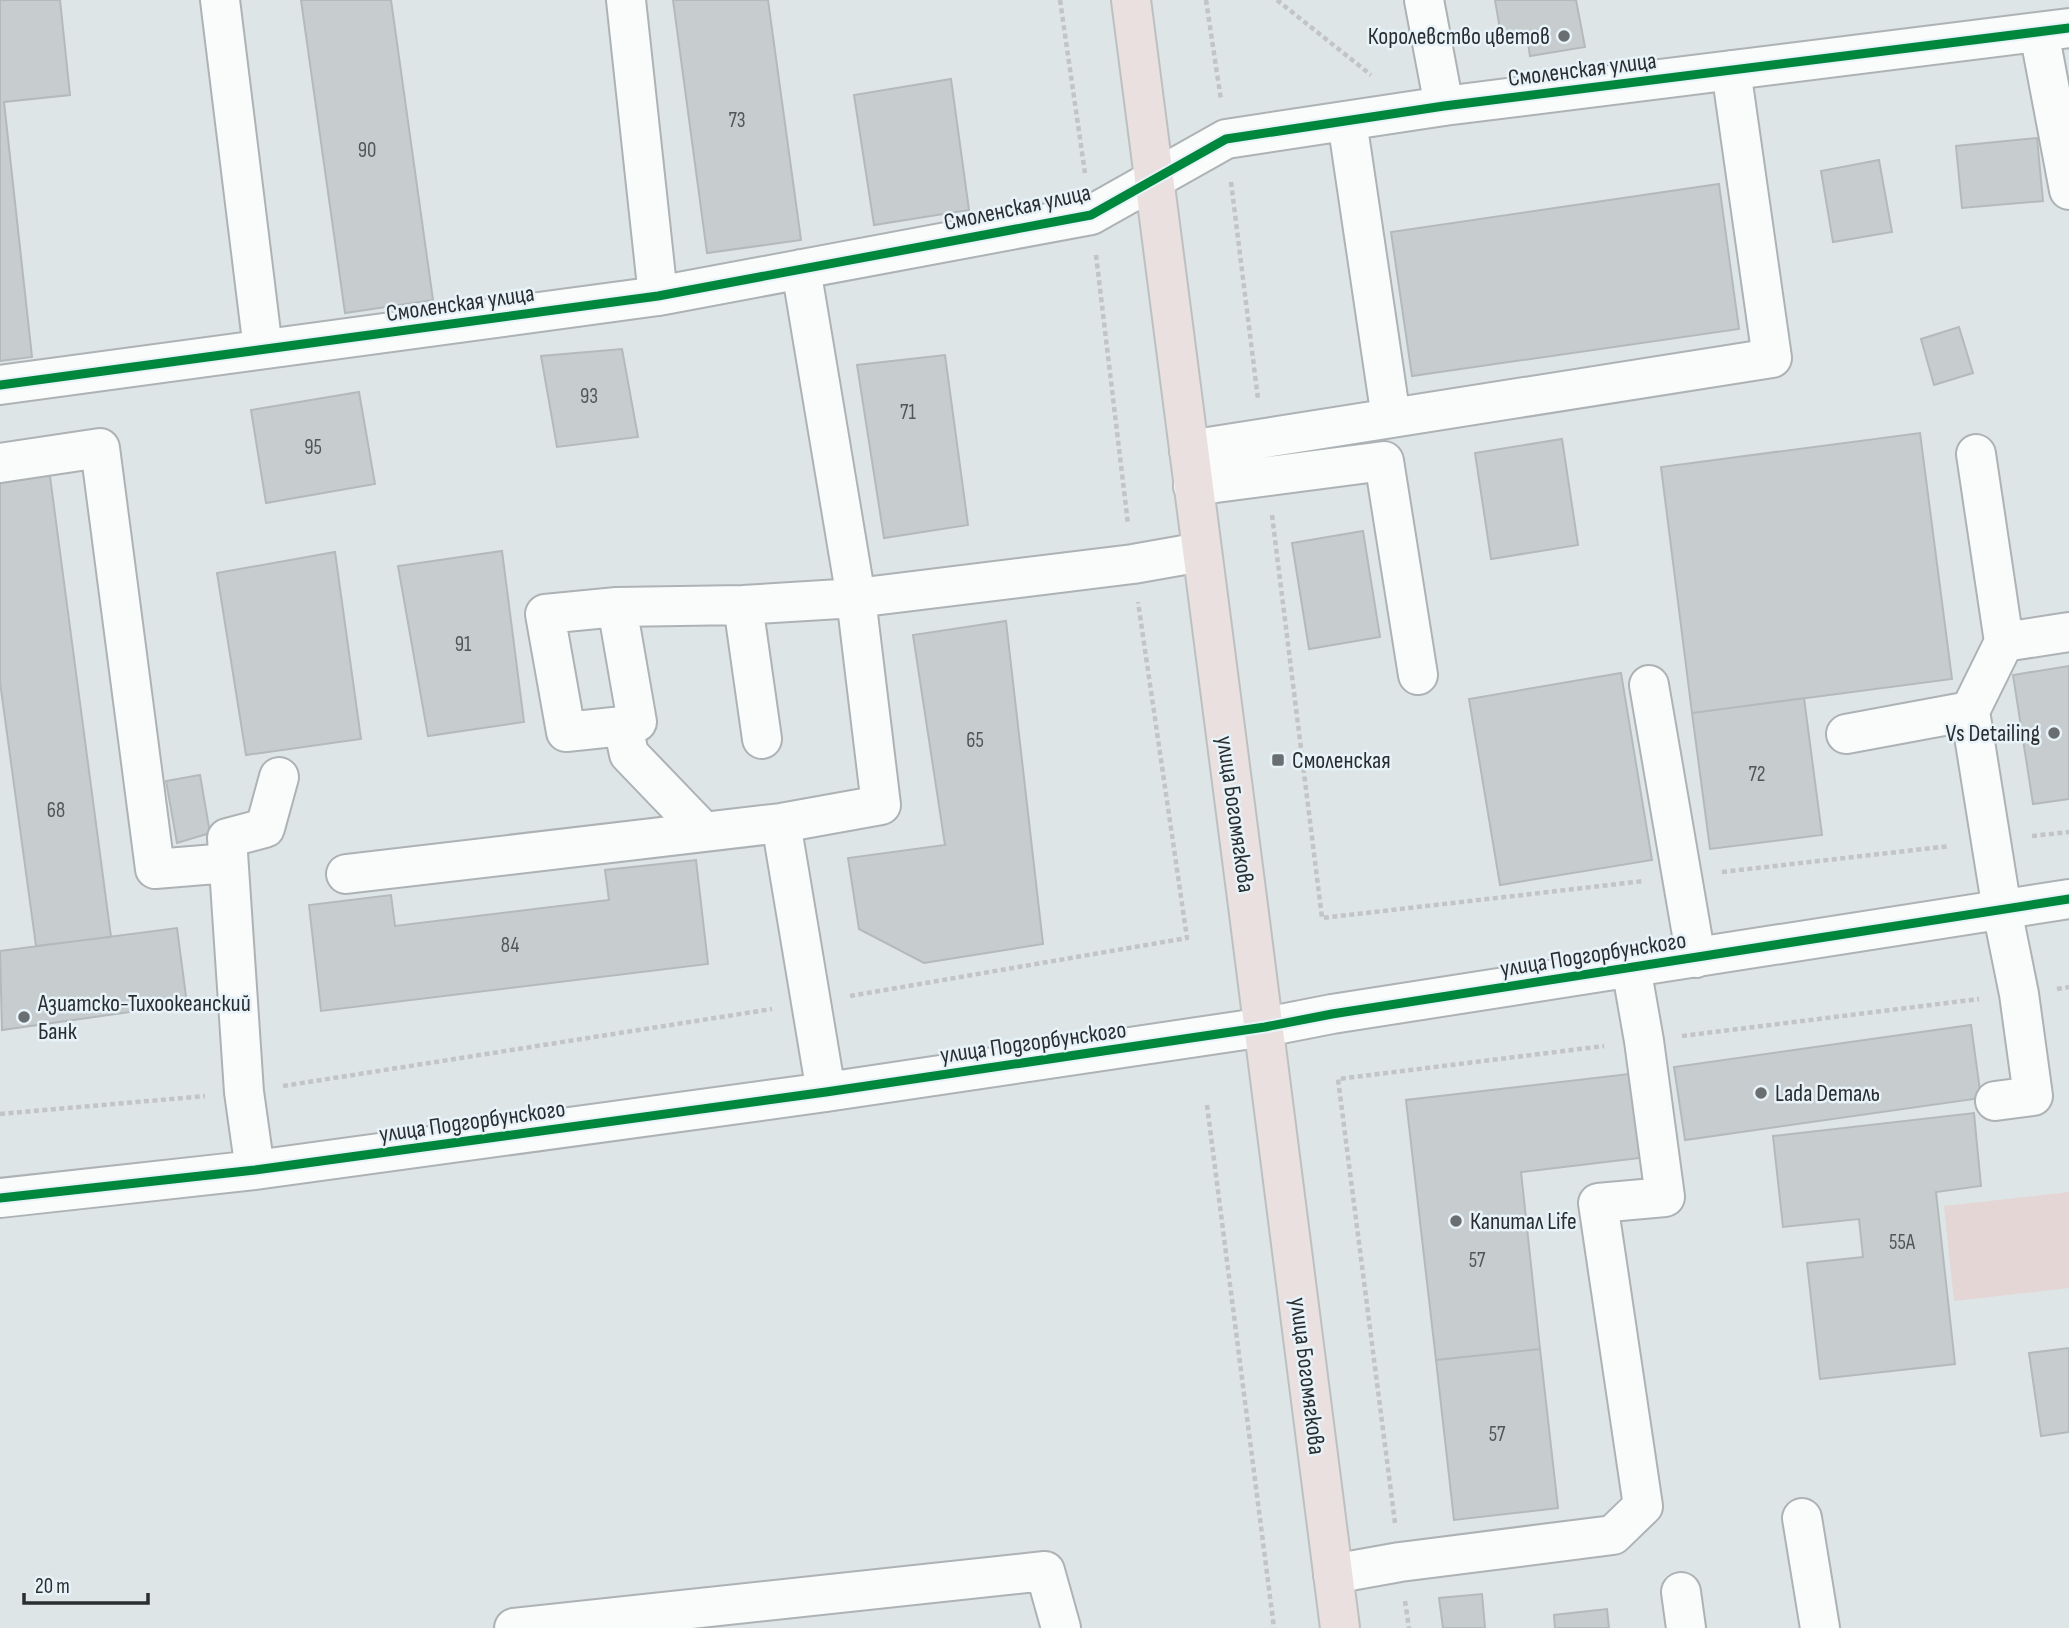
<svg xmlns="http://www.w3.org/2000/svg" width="2069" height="1628" viewBox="0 0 2069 1628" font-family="'Sofia Sans Condensed',sans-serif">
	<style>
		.green { fill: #e4d6d4 }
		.building { fill: #c7cdce; stroke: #b4babc; stroke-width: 2 }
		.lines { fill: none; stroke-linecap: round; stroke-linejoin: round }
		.minor-casing { stroke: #adb2b4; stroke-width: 42 }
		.major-casing { stroke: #bdc0c1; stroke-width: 42 }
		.path { stroke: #c2c4c5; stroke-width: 4.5; stroke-dasharray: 5 3.5; stroke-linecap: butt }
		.minor { stroke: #fafbfb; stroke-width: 38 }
		.major { stroke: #e9e0df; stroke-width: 38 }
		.cycleway-casing { stroke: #e7f3f9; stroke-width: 13 }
		.cycleway { stroke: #00873e; stroke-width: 9 }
		.poi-dot { fill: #696e70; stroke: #e7f3f9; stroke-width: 2.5 }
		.labels { text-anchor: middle; stroke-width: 5; stroke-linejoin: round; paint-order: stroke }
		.number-label { font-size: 21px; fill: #515658 }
		.poi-label { font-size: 24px; fill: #2a2e30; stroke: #e7f3f9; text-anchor: start }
		.street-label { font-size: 24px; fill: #2a2e30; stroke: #e7f3f9 }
	</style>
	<rect width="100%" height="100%" fill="#dee5e7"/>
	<path class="green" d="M 2069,1192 L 2069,1288 L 1954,1301 L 1944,1206 Z"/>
	<path class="building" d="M 0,0 L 60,0 L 70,95 L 4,102 L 32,357 L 0,361 Z
		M 301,0 L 391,0 L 433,300 L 345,313 Z
		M 673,0 L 768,0 L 801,240 L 707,253 Z
		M 1495,0 L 1576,0 L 1585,47 L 1530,56 L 1527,36 L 1502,41 Z
		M 951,79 L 969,210 L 874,225 L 854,95 Z
		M 2037,138 L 2043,201 L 1962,208 L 1956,146 Z
		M 1879,160 L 1892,232 L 1833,242 L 1821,171 Z
		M 1719,184 L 1739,329 L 1412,376 L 1391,232 Z
		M 1959,327 L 1973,373 L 1934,385 L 1921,339 Z
		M 622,349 L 638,437 L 557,447 L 541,356 Z
		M 945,355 L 968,525 L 884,538 L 857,365 Z
		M 359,392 L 375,484 L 266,503 L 251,410 Z
		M 1920,433 L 1952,679 L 1692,713 L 1661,467 Z
		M 1562,439 L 1578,545 L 1491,559 L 1475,453 Z
		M 49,469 L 111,937 L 36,946 L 0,682 L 0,476 Z
		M 1363,531 L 1380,637 L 1309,649 L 1292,543 Z
		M 502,551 L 524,722 L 428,736 L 398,566 Z
		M 335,552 L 361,739 L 246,755 L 217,573 Z
		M 1006,621 L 1043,944 L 924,963 L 859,929 L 848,858 L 945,845 L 913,635 Z
		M 2069,666 L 2069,799 L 2033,804 L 2013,675 Z
		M 1621,673 L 1652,860 L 1500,885 L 1469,699 Z
		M 1804,698 L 1822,835 L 1710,849 L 1692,713 Z
		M 200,775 L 210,833 L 177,843 L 166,781 Z
		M 696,860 L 708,964 L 321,1011 L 309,905 L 391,895 L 395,926 L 609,900 L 605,870 Z
		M 177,928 L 187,1004 L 2,1030 L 0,951 Z
		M 1971,1025 L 1981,1098 L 1685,1140 L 1674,1067 Z
		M 1663,1070 L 1672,1154 L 1521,1172 L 1540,1349 L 1436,1360 L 1406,1100 Z
		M 1974,1113 L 1981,1186 L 1936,1192 L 1955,1364 L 1820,1379 L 1807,1263 L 1863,1257 L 1859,1219 L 1783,1227 L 1773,1136 Z
		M 2069,1348 L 2069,1432 L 2041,1436 L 2029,1353 Z
		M 1540,1349 L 1558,1508 L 1454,1520 L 1436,1360 Z
		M 1482,1594 L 1485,1628 L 1443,1628 L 1439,1598 Z
		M 1607,1609 L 1609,1628 L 1555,1628 L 1554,1615 Z"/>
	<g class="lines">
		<g class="minor-casing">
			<path id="minor" d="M 220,0 L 263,349
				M 626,0 L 658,296
				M 1424,0 L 1444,106
				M 2039,32 L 2069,190
				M 1347,121 L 1391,418
				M 0,385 L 658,296 L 1091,215 L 1226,139 L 1444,106 L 2069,28
				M 1189,450 L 1772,358 L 1731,70
				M 1976,454 L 2004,642 L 1970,711 L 2002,910 L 2019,994 L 2033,1096 L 1995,1101
				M 0,463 L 100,448 L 155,869 L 228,863
				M 1193,486 L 1384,461 L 1418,675
				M 743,605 L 762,739
				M 617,607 L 743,605 L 856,598 L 1133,564 L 1201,552
				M 2004,642 L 2069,632
				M 1649,685 L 1696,958
				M 623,726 L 637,722 L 617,607 L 545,614 L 566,732 L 623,726 L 629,754 L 703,831
				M 1846,734 L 1970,711
				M 781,823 L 826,1092
				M 346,874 L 781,823 L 881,805 L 856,598 L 801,269
				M 255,1170 L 244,1092 L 227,838 L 265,828 L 279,777
				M 0,1198 L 255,1170 L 826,1092 L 1265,1027 L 1332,1014 L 2069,899
				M 1802,1518 L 1820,1628
				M 1333,1574 L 1400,1562 L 1613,1535 L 1643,1506 L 1598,1203 L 1665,1197 L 1644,1041 L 1631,967
				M 1681,1592 L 1686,1628
				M 514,1628 L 1045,1571 L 1061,1628"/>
		</g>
		<g class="major-casing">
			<path id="major" d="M 1131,0 C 1202,543 1271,1085 1340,1628"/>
		</g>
		<path class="path" d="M 1060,0 L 1085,173
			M 1206,0 L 1221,100
			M 1277,0 L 1371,75
			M 1231,182 L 1258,399
			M 1096,255 L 1128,524
			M 1272,515 L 1322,918 L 1644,881
			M 2032,836 L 2069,832
			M 1722,872 L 1950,846
			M 2057,989 L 2069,987
			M 850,996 L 1187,938 L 1138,602
			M 1682,1036 L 1979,999
			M 283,1086 L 772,1009
			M 1207,1105 L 1274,1628
			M 0,1114 L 205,1096
			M 1395,1523 L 1338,1079 L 1604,1046
			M 1405,1601 L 1409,1628"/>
		<use href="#minor" class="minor"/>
		<use href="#major" class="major"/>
		<g class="cycleway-casing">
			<path id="cycleway" d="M 0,385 L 658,296 L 1091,215 L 1226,139 L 1444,106 L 2069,28
				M 0,1198 L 255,1170 L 826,1092 L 1265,1027 L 1332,1014 L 2069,899"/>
		</g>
		<use href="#cycleway" class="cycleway"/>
	</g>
	<g class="poi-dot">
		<circle cx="1564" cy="36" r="7"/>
		<circle cx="2054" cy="733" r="7"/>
		<rect x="1271" y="753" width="14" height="14" rx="3.5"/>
		<circle cx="24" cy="1017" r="7"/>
		<circle cx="1761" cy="1093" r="7"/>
		<circle cx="1456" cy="1221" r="7"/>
	</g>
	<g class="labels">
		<g class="number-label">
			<text x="737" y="127">73</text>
			<text x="367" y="157">90</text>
			<text x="589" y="403">93</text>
			<text x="908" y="419">71</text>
			<text x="313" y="454">95</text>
			<text x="463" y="651">91</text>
			<text x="975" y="747">65</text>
			<text x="1757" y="781">72</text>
			<text x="56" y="817">68</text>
			<text x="510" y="952">84</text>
			<text x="1902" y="1249">55А</text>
			<text x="1477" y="1267">57</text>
			<text x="1497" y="1441">57</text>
		</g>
		<g class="poi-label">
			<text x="1550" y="44" text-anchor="end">Королевство цветов</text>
			<text x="2040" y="741" text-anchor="end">Vs Detailing</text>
			<text x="1292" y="768">Смоленская</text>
			<text x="38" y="1011">Азиатско-Тихоокеанский<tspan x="38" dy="28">Банк</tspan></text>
			<text x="1775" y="1101">Lada Dеталь</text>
			<text x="1470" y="1229">Капитал Life</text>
		</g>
		<g class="street-label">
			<text transform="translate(1582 69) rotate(-7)" y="8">Смоленская улица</text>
			<text transform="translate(1017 207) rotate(-12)" y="8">Смоленская улица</text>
			<text transform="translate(460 303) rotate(-8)" y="8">Смоленская улица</text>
			<text transform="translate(1236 814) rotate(82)" y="8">улица Богомягкова</text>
			<text transform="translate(1593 954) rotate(-9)" y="8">улица Подгорбунского</text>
			<text transform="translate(1033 1042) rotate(-8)" y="8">улица Подгорбунского</text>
			<text transform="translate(472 1121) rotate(-8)" y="8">улица Подгорбунского</text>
			<text transform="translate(1308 1376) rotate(83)" y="8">улица Богомягкова</text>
		</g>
	</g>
	<path d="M24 1593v10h124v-10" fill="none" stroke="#2a2e30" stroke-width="3.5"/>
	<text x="35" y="1593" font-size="21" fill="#2a2e30" stroke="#e7f3f9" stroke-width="5" paint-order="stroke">20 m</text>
</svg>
